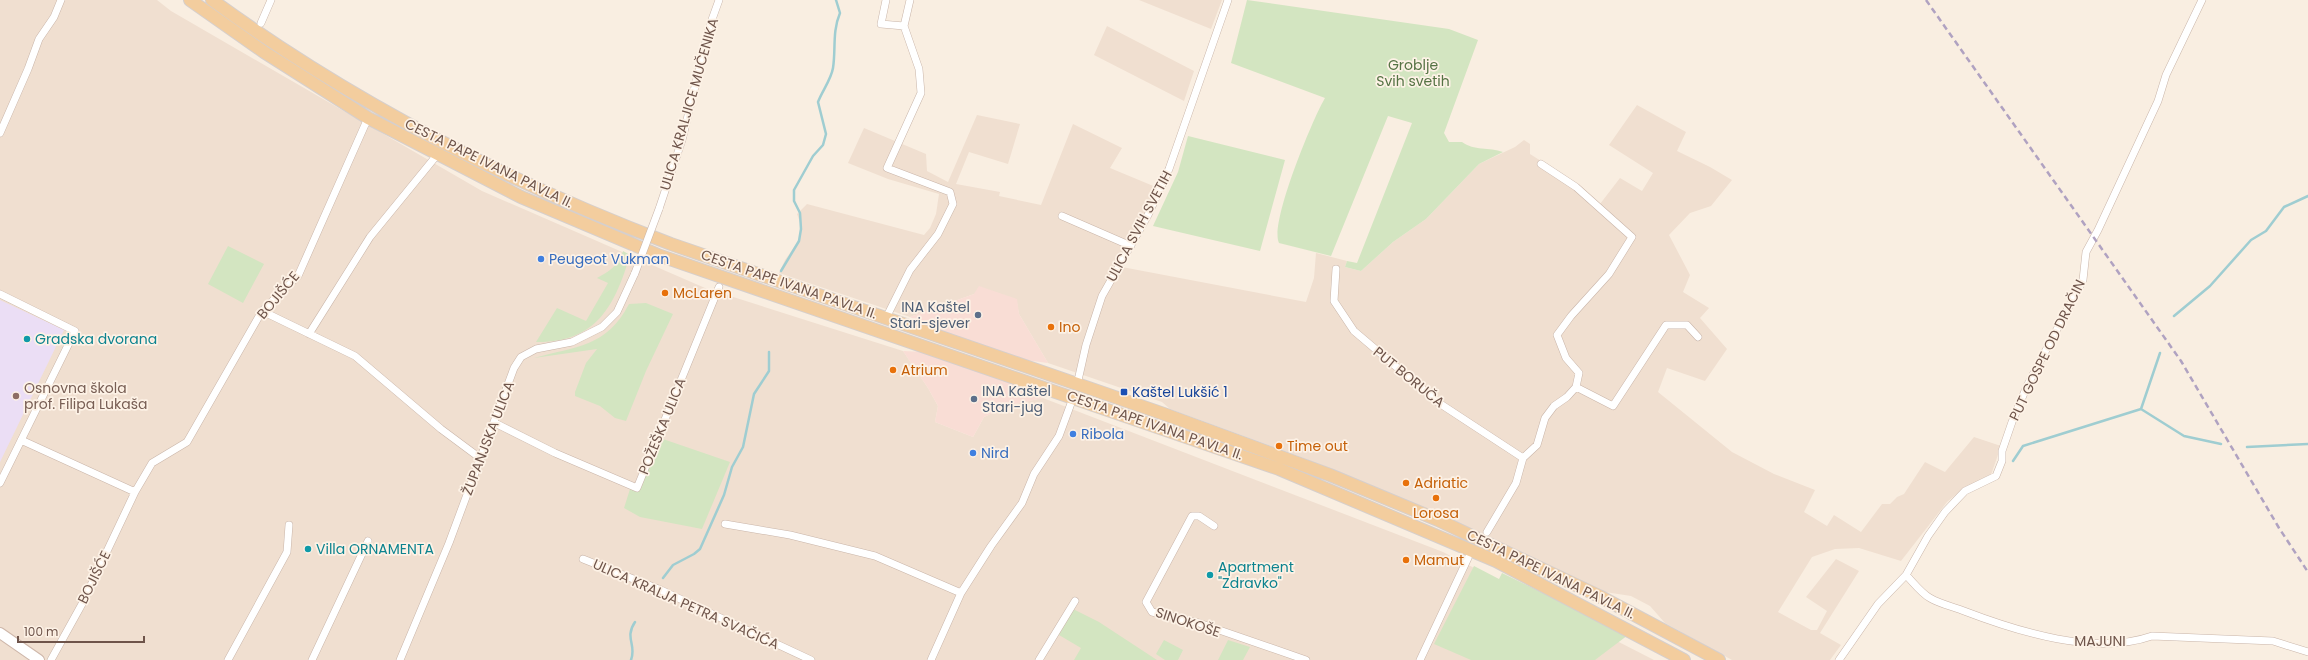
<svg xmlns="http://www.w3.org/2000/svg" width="2308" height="660" viewBox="0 0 2308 660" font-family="Poppins,sans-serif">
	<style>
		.residential { fill: #f0dfd0 }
		.commercial { fill: #f9ddd5 }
		.education { fill: #ebdef5 }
		.green { fill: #d3e5c1 }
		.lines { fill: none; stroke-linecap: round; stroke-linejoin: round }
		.stream { stroke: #9fcdd1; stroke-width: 2.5 }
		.street-casing { stroke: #c9b5a9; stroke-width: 8 }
		.secondary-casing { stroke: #ceb7aa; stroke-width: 12 }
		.primary-casing { stroke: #d6cfcc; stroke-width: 14 }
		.street { stroke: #fff; stroke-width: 7 }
		.secondary { stroke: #fff; stroke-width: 10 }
		.primary { stroke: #f3cd9e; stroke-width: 12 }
		.rail { stroke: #b0a2c1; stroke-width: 2.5; stroke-dasharray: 6 4; stroke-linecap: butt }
		.street-bridge-casing { stroke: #c9b5a9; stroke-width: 8; stroke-linecap: butt }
		.street-bridge { stroke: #fff; stroke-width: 7 }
		.shop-dot { fill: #3f7fe0; stroke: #fdf2e6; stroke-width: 1.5 }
		.food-dot { fill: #e8710a; stroke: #fdf2e6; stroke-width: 1.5 }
		.service-dot { fill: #5c6f8a; stroke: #fdf2e6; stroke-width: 1.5 }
		.culture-dot { fill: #0f9aa8; stroke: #fdf2e6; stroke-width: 1.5 }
		.transit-dot { fill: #1a4fb4; stroke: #fdf2e6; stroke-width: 1.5 }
		.education-dot { fill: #8d6e63; stroke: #fdf2e6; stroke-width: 1.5 }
		.labels { text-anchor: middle; stroke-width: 3.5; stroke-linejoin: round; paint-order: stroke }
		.park-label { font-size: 14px; fill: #557344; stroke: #fdf2e6 }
		.street-label { font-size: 14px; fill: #6e544a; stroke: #fdf2e6 }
		.shop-label { font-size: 14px; fill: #366cbe; stroke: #fdf2e6; text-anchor: start }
		.food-label { font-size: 14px; fill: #c56008; stroke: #fdf2e6; text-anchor: start }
		.service-label { font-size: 14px; fill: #4e5e75; stroke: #fdf2e6; text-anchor: end }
		.culture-label { font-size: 14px; fill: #0d838f; stroke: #fdf2e6; text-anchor: start }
		.education-label { font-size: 14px; fill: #785e54; stroke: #fdf2e6; text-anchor: start }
		.transit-label { font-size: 14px; fill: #164399; stroke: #fdf2e6; text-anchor: start }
	</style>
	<rect width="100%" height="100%" fill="#f9eee1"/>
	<path class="residential" d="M 0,0 L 157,0 L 171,11 L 482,191 L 705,288 L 903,351 L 928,388 L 938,406 L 935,422 L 973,437 L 984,417 L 1010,405 L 1043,398 L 1443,552 L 1654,660 L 0,660 Z
		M 1139,0 L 1222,0 L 1211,29 Z
		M 1107,26 L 1194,71 L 1184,101 L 1094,55 Z
		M 1637,105 L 1686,132 L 1677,151 L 1710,167 L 1732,180 L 1711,206 L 1690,213 L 1669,235 L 1690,275 L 1683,292 L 1709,308 L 1700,318 L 1727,349 L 1705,381 L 1667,368 L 1658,392 L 1732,452 L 1774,474 L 1815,490 L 1804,512 L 1827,526 L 1834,515 L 1861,532 L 1882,504 L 1890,504 L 1897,497 L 1904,494 L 1925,462 L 1945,472 L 1974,437 L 2001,446 L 1991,475 L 1965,487 L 1947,502 L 1901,561 L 1859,548 L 1835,549 L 1812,557 L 1778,612 L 1811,630 L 1817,630 L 1827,611 L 1806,597 L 1836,559 L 1859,571 L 1820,633 L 1841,645 L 1830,660 L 1732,660 L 1665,623 L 1650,606 L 1631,596 L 1605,592 L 1437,514 L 1301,457 L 1170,409 L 1162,402 L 1048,363 L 1019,314 L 1017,303 L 974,294 L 910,317 L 779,273 L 785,260 L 799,240 L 801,225 L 797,214 L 807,204 L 924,235 L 930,228 L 936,214 L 939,194 L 888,179 L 848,163 L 864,128 L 926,154 L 927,171 L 948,182 L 977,115 L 1020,124 L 1008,164 L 969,152 L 956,184 L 1000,192 L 999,196 L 1041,205 L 1073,124 L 1122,148 L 1110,168 L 1163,190 L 1122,267 L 1306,302 L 1314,278 L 1316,253 L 1347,261 L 1345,267 L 1361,271 L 1393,242 L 1426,219 L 1479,164 L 1515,147 L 1524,140 L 1530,144 L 1530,154 L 1582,187 L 1600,204 L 1620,178 L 1642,191 L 1653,173 L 1609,145 Z"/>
	<path class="commercial" d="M 979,286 L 1017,299 L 1019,314 L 1048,363 L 1025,360 L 934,329 L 910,317 L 974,294 Z
		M 903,351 L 925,352 L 1022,385 L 1043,398 L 1010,405 L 984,417 L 973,437 L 935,422 L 938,406 L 928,388 Z"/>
	<path class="education" d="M 0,300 L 64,330 L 0,462 Z"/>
	<path class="green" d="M 1247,0 L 1449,29 L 1478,40 L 1444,133 L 1449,142 L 1462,142 C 1474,151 1489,147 1503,152 L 1479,164 L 1426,219 L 1393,242 L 1361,271 L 1345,267 L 1347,261 L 1357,263 L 1412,123 L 1388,116 L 1331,256 L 1279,243 C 1269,224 1313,118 1325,98 L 1231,63 Z
		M 1188,136 L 1285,160 L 1260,251 L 1153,226 L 1178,172 Z
		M 228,246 L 264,264 L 243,303 L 208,284 Z
		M 623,251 L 630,255 C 615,306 596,343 536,342 L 557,308 L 586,321 L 608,283 L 597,278 C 610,271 619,265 623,251 Z
		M 646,303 L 673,314 L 646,371 L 626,421 L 615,418 L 600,406 L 575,396 L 575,392 L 586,363 L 597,349 L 534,358 C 576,346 606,348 629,304 Z
		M 660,438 L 730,462 L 702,529 L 640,517 L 624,508 L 630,489 L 640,489 Z
		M 1474,566 L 1499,579 L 1502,573 L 1628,635 L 1595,660 L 1471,660 L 1434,644 Z
		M 1073,609 L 1099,622 L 1157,660 L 1074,660 L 1081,648 L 1059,635 Z
		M 1164,640 L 1183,650 L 1178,660 L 1165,660 L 1156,654 Z
		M 1228,640 L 1250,647 L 1243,660 L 1218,660 Z"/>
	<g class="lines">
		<path class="stream" d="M 781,271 L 799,241 L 801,229 L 800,213 L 794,201 L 794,190 L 813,156 L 823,145 L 826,134 L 818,102 C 822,91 831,80 833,68 C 836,49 832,32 840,13 L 836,0
			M 2174,316 L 2210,286 L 2251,240 L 2266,231 L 2284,207 L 2308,196
			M 2141,409 L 2160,353
			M 2247,447 L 2308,444
			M 2013,461 L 2023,446 L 2141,409 L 2184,436 L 2221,444
			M 663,578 L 673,565 L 694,554 L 700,549 L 724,495 L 732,467 L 743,447 L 754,394 L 769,371 L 769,352
			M 631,660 C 637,645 624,638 635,622"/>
		<g class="street-casing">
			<path id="street" d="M 886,0 L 881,24 L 904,26 L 919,69 L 921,93 L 887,168 L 950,192 L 953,204 L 938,234 L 910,270 L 886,318
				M 261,23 L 271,0
				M 904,26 L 910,0
				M 0,133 L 28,69 L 39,39 L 54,17 L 61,0
				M 659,209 L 682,140 L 710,25 L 719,0
				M 1062,216 L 1131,246
				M 1336,269 L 1334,301 L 1354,331 L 1439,403 L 1523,458
				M 0,294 L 75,331 L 0,483
				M 262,311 L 355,356 L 441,429 L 480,458
				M 309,334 L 370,237 L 437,155
				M 1077,385 L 1086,345 L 1102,296 L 1148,215 L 1169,169 L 1228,0
				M 1576,387 L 1613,406 L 1666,325 L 1687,325 L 1698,337
				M 495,423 L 555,453 L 637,488 L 719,287
				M 21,440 L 135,492
				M 725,524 L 790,535 L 875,556 L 961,593
				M 1214,526 L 1199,516 L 1192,516 L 1146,602 L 1152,612 L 1199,623 L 1306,660
				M 1487,532 L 1516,483 L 1523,458 L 1537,445 L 1545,418 L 1554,406 L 1567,397 L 1576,387 L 1579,373 L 1566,358 L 1557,335 L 1571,316 L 1609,274 L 1632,237 L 1576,187 L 1541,164
				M 583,559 L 661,590 L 811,660
				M 1906,575 C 1913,582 1921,593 1930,598 C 1940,604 1954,607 1964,611 C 2019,632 2095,656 2152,636 L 2273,641 L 2308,652
				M 51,660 L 82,604 L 135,492 L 152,463 L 187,442 L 262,311 L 298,276 L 368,118
				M 228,660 L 287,552 L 289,525
				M 312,660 L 368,541
				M 400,660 L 449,543 L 514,368 L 521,357 L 536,349 L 572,342 L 602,327 L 617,312 L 635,273
				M 931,660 L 961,593 L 991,546 L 1022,503 L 1034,474 L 1059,436 L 1073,398
				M 1039,660 L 1075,601
				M 1420,660 L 1468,558
				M 1839,660 L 1878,604 L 1906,575 L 1928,536 L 1945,512 L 1965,491 L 1996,476 L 2002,461 L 2002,451 L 2012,422 L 2027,386 L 2083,280 L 2086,252 L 2098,230 L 2158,101 L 2166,75 L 2202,0"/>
		</g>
		<g class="secondary-casing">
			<path id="secondary" d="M 0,633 L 39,660"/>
		</g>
		<g class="primary-casing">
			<path id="primary" d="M 190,0 L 264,52 L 368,118 L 521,197 L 658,255 L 1279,469 L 1496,561 L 1684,660
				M 212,0 C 353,103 508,182 671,244 L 1164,414 L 1330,475 L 1438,520 L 1599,596 L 1719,660"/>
		</g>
		<use href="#street" class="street"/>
		<use href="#secondary" class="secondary"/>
		<use href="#primary" class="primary"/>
		<path class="rail" d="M 1926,0 L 2181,361 L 2279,528 L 2308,572"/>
		<g class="street-bridge-casing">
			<path id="street-bridge" d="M 635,273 L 659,209"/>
		</g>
		<use href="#street-bridge" class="street-bridge"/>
	</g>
	<g class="shop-dot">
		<circle cx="541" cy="259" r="4"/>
		<circle cx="1073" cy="434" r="4"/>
		<circle cx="973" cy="453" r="4"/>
	</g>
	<g class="food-dot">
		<circle cx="665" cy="293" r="4"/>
		<circle cx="1051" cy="327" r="4"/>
		<circle cx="893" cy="370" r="4"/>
		<circle cx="1279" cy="446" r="4"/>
		<circle cx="1406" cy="483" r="4"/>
		<circle cx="1436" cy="498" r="4"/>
		<circle cx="1406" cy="560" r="4"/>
	</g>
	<g class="service-dot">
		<circle cx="978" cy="315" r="4"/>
		<circle cx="974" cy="399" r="4"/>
	</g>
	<g class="culture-dot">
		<circle cx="27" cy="339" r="4"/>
		<circle cx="308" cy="549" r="4"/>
		<circle cx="1210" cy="575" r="4"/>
	</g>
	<rect class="transit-dot" x="1120" y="388" width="8" height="8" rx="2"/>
	<circle class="education-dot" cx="16" cy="396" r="4"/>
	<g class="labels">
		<g class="park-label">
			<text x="1413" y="70">Groblje<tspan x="1413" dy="16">Svih svetih</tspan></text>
		</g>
		<g class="street-label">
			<text transform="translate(689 104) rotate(-74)" y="5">ULICA KRALJICE MUČENIKA</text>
			<text transform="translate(489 163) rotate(26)" y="5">CESTA PAPE IVANA PAVLA II.</text>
			<text transform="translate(1139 226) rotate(-62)" y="5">ULICA SVIH SVETIH</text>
			<text transform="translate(789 284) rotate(19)" y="5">CESTA PAPE IVANA PAVLA II.</text>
			<text transform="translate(278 295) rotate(-50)" y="5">BOJIŠĆE</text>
			<text transform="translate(2047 350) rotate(-64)" y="5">PUT GOSPE OD DRAČIN</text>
			<text transform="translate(1409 377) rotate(39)" y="5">PUT BORUČA</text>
			<text transform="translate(1155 425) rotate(19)" y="5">CESTA PAPE IVANA PAVLA II.</text>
			<text transform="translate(662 426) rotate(-68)" y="5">POŽEŠKA ULICA</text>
			<text transform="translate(488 438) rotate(-69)" y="5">ŽUPANJSKA ULICA</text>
			<text transform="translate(1551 574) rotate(26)" y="5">CESTA PAPE IVANA PAVLA II.</text>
			<text transform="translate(94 577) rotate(-64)" y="5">BOJIŠĆE</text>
			<text transform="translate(686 604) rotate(24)" y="5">ULICA KRALJA PETRA SVAČIĆA</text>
			<text transform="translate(1188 622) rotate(18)" y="5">SINOKOŠE</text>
			<text x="2100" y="646">MAJUNI</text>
		</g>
		<g class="shop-label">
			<text x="549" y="264">Peugeot Vukman</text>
			<text x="1081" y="439">Ribola</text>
			<text x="981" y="458">Nird</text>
		</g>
		<g class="food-label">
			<text x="673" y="298">McLaren</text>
			<text x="1059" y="332">Ino</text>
			<text x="901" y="375">Atrium</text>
			<text x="1287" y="451">Time out</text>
			<text x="1414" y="488">Adriatic</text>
			<text x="1436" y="518" text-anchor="middle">Lorosa</text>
			<text x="1414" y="565">Mamut</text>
		</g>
		<g class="service-label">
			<text x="970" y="312">INA Kaštel<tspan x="970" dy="16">Stari-sjever</tspan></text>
			<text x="982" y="396" text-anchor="start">INA Kaštel<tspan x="982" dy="16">Stari-jug</tspan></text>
		</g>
		<g class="culture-label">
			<text x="35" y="344">Gradska dvorana</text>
			<text x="316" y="554">Villa ORNAMENTA</text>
			<text x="1218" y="572">Apartment<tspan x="1218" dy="16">"Zdravko"</tspan></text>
		</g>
		<g class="education-label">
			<text x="24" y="393">Osnovna škola<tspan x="24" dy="16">prof. Filipa Lukaša</tspan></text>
		</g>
		<g class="transit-label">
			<text x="1132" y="397">Kaštel Lukšić 1</text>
		</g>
	</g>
	<path d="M18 636v6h126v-6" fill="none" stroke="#6e544a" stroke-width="2"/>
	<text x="24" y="636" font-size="12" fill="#6e544a" stroke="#fdf2e6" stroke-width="3" paint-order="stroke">100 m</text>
</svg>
